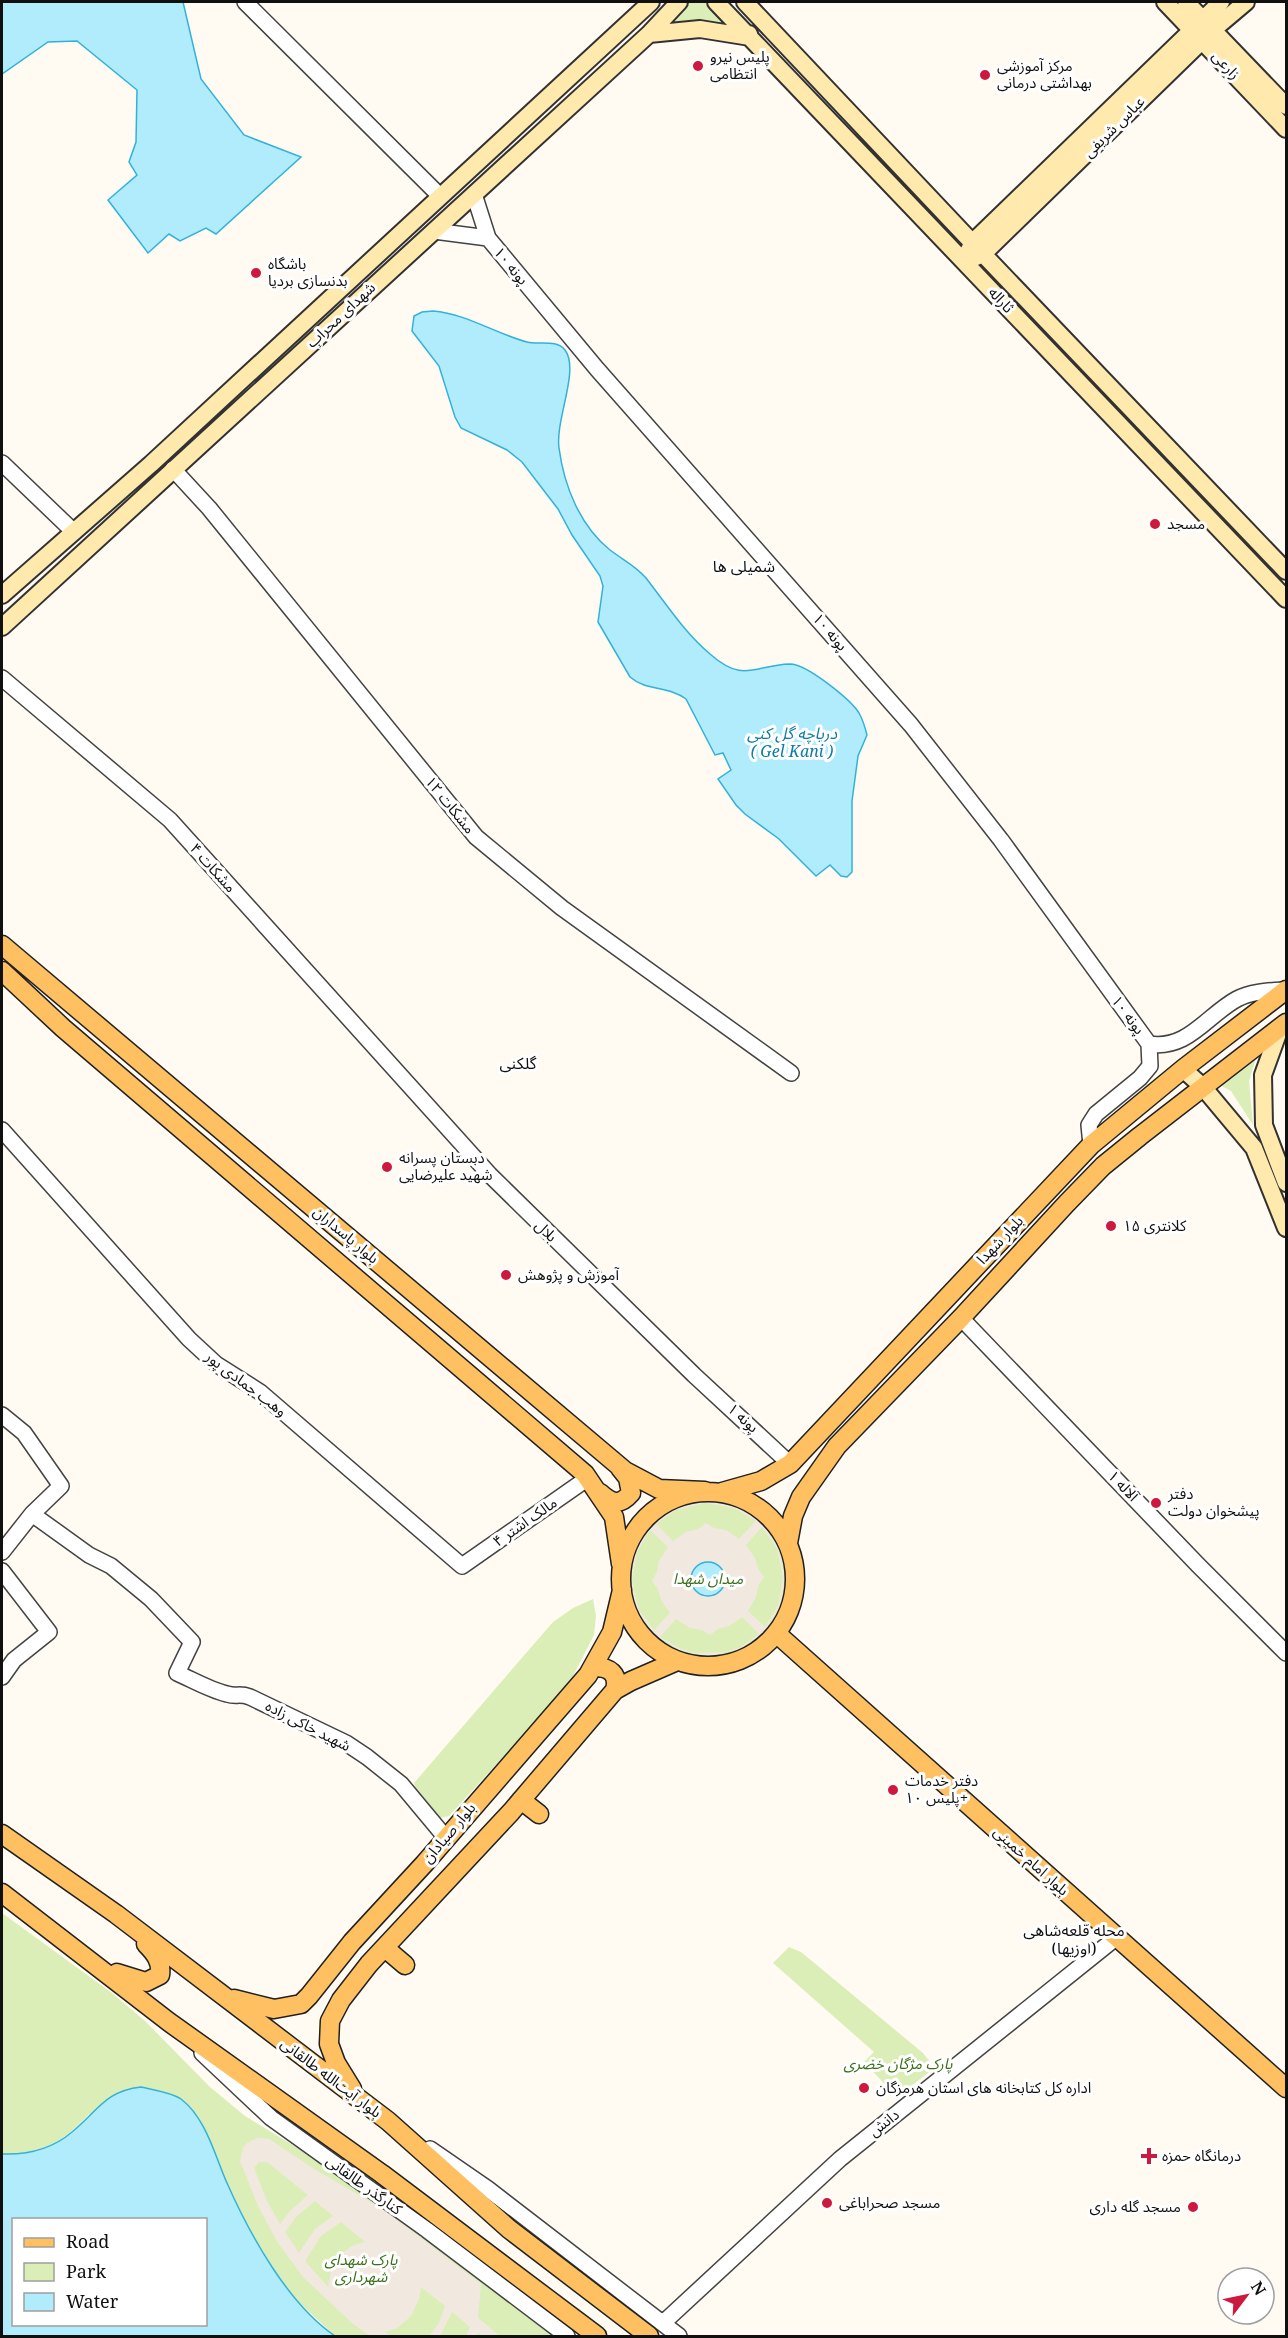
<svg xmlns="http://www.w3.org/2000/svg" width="1288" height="2338" viewBox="0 0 1288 2338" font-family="'Noto Serif','Noto Sans Arabic',serif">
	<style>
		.green { fill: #dceeb7 }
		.plaza { fill: #f1e9df; fill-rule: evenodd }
		.water { fill: #b1ecfc; stroke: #31b2da; stroke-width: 1.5; fill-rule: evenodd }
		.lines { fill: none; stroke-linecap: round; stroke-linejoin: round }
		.tertiary-casing { stroke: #434343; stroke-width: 18 }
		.secondary-casing { stroke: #323232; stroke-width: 20 }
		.primary-casing { stroke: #212121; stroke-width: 21 }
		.tertiary { stroke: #fff; stroke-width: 15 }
		.secondary { stroke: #ffe9ad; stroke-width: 16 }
		.primary { stroke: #ffc062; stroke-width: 18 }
		.poi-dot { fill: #ce193e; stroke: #fff; stroke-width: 2 }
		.labels { text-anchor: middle; stroke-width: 6; stroke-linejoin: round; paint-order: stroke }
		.poi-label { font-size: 15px; fill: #101010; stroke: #fff; text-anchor: start }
		.street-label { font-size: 15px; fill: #101010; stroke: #fff }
		.park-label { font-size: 15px; font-style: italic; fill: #386f18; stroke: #fff }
		.neighbourhood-label { font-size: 16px; fill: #101010; stroke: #fff }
		.water-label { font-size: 16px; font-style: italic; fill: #0b7ba7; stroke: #fff }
	</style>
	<rect width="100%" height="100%" fill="#fffaf2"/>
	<path class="green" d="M 688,2 L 705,2 L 729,25 C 705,21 686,23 662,28 Z
		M 1256,1058 L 1249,1081 L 1253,1125 L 1231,1091 L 1218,1084 Z
		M631 1579a77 77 0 1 1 154 0a77 77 0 1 1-154 0Z
		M 593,1599 L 596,1616 L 594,1635 L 573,1676 L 560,1695 L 449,1816 L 439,1818 L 416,1789 L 414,1783 L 553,1622 L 573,1608 Z
		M 2,1913 L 112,1993 L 145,2021 L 210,2087 L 245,2116 L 357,2184 L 559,2336 L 335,2336 L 292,2296 L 259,2248 L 229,2187 L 89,2114 C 63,2142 41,2155 2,2154 Z
		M 789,1947 L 801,1952 L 923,2053 L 930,2062 L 928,2073 L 897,2097 L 864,2062 L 874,2052 L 773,1963 Z"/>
	<path class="plaza" d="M 705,1501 L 735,1506 L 761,1522 L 778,1547 L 785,1577 L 780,1606 L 764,1632 L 740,1649 L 710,1656 L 681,1651 L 655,1635 L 637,1611 L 631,1581 L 635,1551 L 651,1526 L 676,1508 ZM 705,1503 L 734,1508 L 756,1521 L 739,1539 L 726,1530 L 714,1528 L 706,1523 L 698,1529 L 686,1532 L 673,1541 L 656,1524 L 676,1510 ZM 762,1527 L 777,1548 L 783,1577 L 778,1606 L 765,1627 L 748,1611 L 756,1597 L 758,1586 L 764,1577 L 758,1569 L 755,1558 L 746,1545 ZM 650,1530 L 668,1547 L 659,1561 L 657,1572 L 652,1581 L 658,1589 L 661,1600 L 670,1613 L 654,1630 L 639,1610 L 632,1581 L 637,1552 ZM 742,1617 L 759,1634 L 739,1648 L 725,1652 L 696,1653 L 681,1649 L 660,1637 L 676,1619 L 690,1628 L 702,1630 L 710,1635 L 718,1629 L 729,1626 Z
		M 257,2138 L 269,2139 L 314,2169 L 383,2209 L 481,2284 L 478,2318 L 500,2336 L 483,2336 L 478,2333 L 476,2336 L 466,2336 L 470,2327 L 452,2312 L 440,2336 L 429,2336 L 439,2323 L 445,2306 L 421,2287 L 419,2299 L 411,2316 L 397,2328 L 385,2332 L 391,2336 L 370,2336 L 352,2323 L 304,2278 L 278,2243 L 258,2206 L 240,2161 L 243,2148 L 247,2143 ZM 259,2162 L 267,2162 L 308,2195 L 291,2210 L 280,2224 L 267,2201 L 254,2168 ZM 315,2201 L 333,2216 L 315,2229 L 299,2253 L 285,2232 L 297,2216 ZM 341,2222 L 365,2242 L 354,2245 L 341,2254 L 332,2267 L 328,2287 L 305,2261 L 321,2236 Z"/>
	<path class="water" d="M 2,2 L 183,2 L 201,79 L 244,135 L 301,157 L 216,234 L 206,228 L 180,241 L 169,234 L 148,253 L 108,200 L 137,175 L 129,162 L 136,142 L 137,90 L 77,41 L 48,42 L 2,74 Z
		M 433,311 C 467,314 494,333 527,342 C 539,345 557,339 565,350 C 580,370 555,420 559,448 C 564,486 580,526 610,550 C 623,560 636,566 646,578 C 667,605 684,632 710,654 C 744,684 754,665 790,664 C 807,664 851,700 859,713 C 863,720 865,727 867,735 L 858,756 L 852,801 L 852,872 L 847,877 L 841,876 L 830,865 L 816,876 L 779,839 L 745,814 L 736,805 L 718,779 L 731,770 L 723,753 L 715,755 L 686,699 C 669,686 646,691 630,677 L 598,622 L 603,586 L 600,576 L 572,535 L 558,509 L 522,462 L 507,450 L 461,428 L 455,417 L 439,366 L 412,331 L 414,316 L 422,312 Z
		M691 1579a17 17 0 1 1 34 0a17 17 0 1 1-34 0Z
		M 141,2087 C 154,2090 171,2092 181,2099 C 206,2118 215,2156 227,2183 C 250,2235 288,2304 335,2336 L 2,2336 L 2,2154 C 27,2155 52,2149 72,2132 C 98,2111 105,2091 141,2087 ZM 14,2220 L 206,2220 L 206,2324 L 14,2324 Z"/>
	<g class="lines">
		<g class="tertiary-casing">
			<path id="tertiary" d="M 245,2 L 440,196
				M 474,194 L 488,238 L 597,369 L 911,725 L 1001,840 L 1149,1044 L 1150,1066 L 1140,1078 L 1096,1114 L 1089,1125 L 1091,1145
				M 434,231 L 488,238
				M 2,463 L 74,532
				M 173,469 L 209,508 L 476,837 L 562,908 L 791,1073
				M 2,678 L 170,820 L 490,1175 L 694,1375 L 790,1464
				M 1149,1044 C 1188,1050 1206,1016 1237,999 C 1252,991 1270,991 1286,990
				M 2,1130 L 189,1339 L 216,1364 L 260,1392 L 462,1566 L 588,1478
				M 961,1318 L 1198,1565 L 1286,1653
				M 2,1415 L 24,1433 L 61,1486 L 32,1514
				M 2,1552 L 32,1514 L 89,1555 L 111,1566 L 151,1599 L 192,1642 L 177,1673 C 193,1680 210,1690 227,1694 C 237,1697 239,1693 250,1697 L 346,1743 L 367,1757 L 401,1784 L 446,1838
				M 2,1571 L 49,1632 L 14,1660 L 2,1677
				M 202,2053 L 271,2118 L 427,2230 L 567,2336
				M 430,2149 L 488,2189 L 679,2336
				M 663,2323 L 840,2159 L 1117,1937"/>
		</g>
		<g class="secondary-casing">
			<path id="secondary" d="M 716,2 L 1286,599
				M 745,2 L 983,254 L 1286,571
				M 1165,2 L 1286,129
				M 1186,2 L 1286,106
				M 649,34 L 700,29 L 750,37 L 749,34
				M 969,250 L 973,242 L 1221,2
				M 974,258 L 983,254 L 1214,29 L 1246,2
				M 2,595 L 151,464 L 651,2
				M 2,627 L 649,34 L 679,2
				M 1280,1028 L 1263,1075 L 1264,1125 L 1286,1183
				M 1183,1069 L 1203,1087 L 1254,1148 L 1286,1228"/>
		</g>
		<g class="primary-casing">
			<path id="primary" d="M 2,945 L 625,1471 L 659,1489 L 705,1491
				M 2,971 L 63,1028 L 585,1474 L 614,1517 L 621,1564
				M621 1579a87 87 0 1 1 174 0a87 87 0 1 1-174 0Z
				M 722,1492 L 761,1481 L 790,1464 L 1091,1145 L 1183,1069 L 1286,990
				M 600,1493 C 612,1504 620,1506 631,1493 L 628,1478 L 620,1468
				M 788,1543 L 793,1516 L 801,1497 L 837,1446 L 961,1318 L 1067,1203 L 1103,1166 L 1140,1136 L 1286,1023
				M 776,1633 L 1286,2088
				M 594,1667 C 610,1667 619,1674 615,1690
				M 521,1800 L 539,1814
				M 2,1834 L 116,1914 L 388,2121 L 509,2229 L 649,2336
				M 2,1893 L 169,2022 L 382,2174 L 597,2336
				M 385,1948 L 405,1965
				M 117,1973 L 146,1982 L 160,1975 C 162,1962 155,1953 146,1944
				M 234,1999 L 274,2009 L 301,2004 L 309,1996 L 352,1942 L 425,1863 L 588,1675 L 612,1632 L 622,1590
				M 352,2089 L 336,2063 L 329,2044 L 330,2021 L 341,2000 L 369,1964 L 511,1812 L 615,1690 L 631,1681 L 677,1661"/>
		</g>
		<use href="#tertiary" class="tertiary"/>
		<use href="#secondary" class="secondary"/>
		<use href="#primary" class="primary"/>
	</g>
	<g class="poi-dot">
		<circle cx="698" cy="66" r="6"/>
		<circle cx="985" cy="75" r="6"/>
		<circle cx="256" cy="273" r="6"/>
		<circle cx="1155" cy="524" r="6"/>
		<circle cx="387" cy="1167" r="6"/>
		<circle cx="1111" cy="1226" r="6"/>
		<circle cx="506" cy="1275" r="6"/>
		<circle cx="1156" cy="1503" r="6"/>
		<circle cx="893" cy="1790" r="6"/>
		<circle cx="864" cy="2088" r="6"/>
		<path d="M1146 2147h6v6h6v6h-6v6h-6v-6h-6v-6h6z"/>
		<circle cx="827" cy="2203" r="6"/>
		<circle cx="1193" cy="2207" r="6"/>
	</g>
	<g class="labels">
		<g class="poi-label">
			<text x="710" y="62">پلیس نیرو<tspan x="710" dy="17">انتظامی</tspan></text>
			<text x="997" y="71">مرکز آموزشی<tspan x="997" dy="17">بهداشتی درمانی</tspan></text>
			<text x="268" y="269">باشگاه<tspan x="268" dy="17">بدنسازی بردیا</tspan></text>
			<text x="1167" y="529">مسجد</text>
			<text x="399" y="1163">دبستان پسرانه<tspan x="399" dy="17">شهید علیرضایی</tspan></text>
			<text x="1123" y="1231">کلانتری ۱۵</text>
			<text x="518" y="1280">آموزش و پژوهش</text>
			<text x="1168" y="1499">دفتر<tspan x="1168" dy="17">پیشخوان دولت</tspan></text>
			<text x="905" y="1786">دفتر خدمات<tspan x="905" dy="17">پلیس ١٠+</tspan></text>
			<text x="876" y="2093">اداره کل کتابخانه های استان هرمزگان</text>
			<text x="1162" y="2161">درمانگاه حمزه</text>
			<text x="839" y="2208">مسجد صحراباغی</text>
			<text x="1181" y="2212" text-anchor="end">مسجد گله داری</text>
		</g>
		<g class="street-label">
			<text transform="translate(1226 65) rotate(47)" y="5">زارعی</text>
			<text transform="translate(1114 127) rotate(-45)" y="5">عباس شریفی</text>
			<text transform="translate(511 266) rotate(50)" y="5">پونه ۱۰</text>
			<text transform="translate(1001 300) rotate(47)" y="5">ثاراله</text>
			<text transform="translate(341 315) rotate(-43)" y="5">شهدای محراب</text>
			<text transform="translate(830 632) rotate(49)" y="5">پونه ۱۰</text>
			<text transform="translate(450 805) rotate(51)" y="5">مشکات ۱۲</text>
			<text transform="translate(213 868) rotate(48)" y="5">مشکات ۴</text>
			<text transform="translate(1128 1015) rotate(53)" y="5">پونه ۱۰</text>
			<text transform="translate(546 1231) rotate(44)" y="5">بلال</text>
			<text transform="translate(346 1235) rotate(40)" y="5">بلوار پاسداران</text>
			<text transform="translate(1000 1240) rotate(-47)" y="5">بلوار شهدا</text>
			<text transform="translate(246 1384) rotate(37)" y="5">وهب جمادی پور</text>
			<text transform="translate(743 1418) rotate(42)" y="5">پونه ۱</text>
			<text transform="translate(1123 1486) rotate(46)" y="5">آلاله ۱</text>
			<text transform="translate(525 1522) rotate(-35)" y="5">مالک اشتر ۴</text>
			<text transform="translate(308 1726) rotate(27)" y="5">شهید خاکی زاده</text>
			<text transform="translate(449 1833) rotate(-50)" y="5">بلوار صیادان</text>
			<text transform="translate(1031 1861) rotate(42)" y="5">بلوار امام خمینی</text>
			<text transform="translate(331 2078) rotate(37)" y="5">بلوار آیت‌الله طالقانی</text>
			<text transform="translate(884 2123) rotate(-38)" y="5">دانش</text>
			<text transform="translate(364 2185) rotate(36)" y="5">کنارگذر طالقانی</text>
		</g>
		<g class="park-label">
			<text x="708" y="1584">میدان شهدا</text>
			<text x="898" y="2069">پارک مژگان خضری</text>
			<text x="361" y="2265">پارک شهدای<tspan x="361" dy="17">شهرداری</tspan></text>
		</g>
		<g class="neighbourhood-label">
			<text x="744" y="572">شمیلی ها</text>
			<text x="518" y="1069">گلکنی</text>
			<text x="1074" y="1936">محله قلعه‌شاهی<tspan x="1074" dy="18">(اوزیها)</tspan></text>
		</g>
		<g class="water-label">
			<text x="792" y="739">دریاچه گل کنی<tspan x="792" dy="18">( Gel Kani )</tspan></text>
		</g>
	</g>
	<rect width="1288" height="2338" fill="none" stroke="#101010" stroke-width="6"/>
	<rect x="12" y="2218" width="195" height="108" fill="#ffffff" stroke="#9f9f9f" stroke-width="1.5"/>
	<rect x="24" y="2238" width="30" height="9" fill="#ffc062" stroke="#9f9f9f" stroke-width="1.5"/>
	<text x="66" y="2248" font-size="18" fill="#101010">Road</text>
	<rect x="24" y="2263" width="30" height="18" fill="#dceeb7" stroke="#9f9f9f" stroke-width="1.5"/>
	<text x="66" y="2278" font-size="18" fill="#101010">Park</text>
	<rect x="24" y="2293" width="30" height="18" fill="#b1ecfc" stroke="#9f9f9f" stroke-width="1.5"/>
	<text x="66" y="2308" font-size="18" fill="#101010">Water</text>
	<g transform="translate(1246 2296) rotate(58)"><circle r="28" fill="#ffffff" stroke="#9f9f9f" stroke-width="1.5"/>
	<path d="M0-4.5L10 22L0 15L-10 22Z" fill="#ce193e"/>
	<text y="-9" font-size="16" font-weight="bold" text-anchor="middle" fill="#101010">N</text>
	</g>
</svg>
